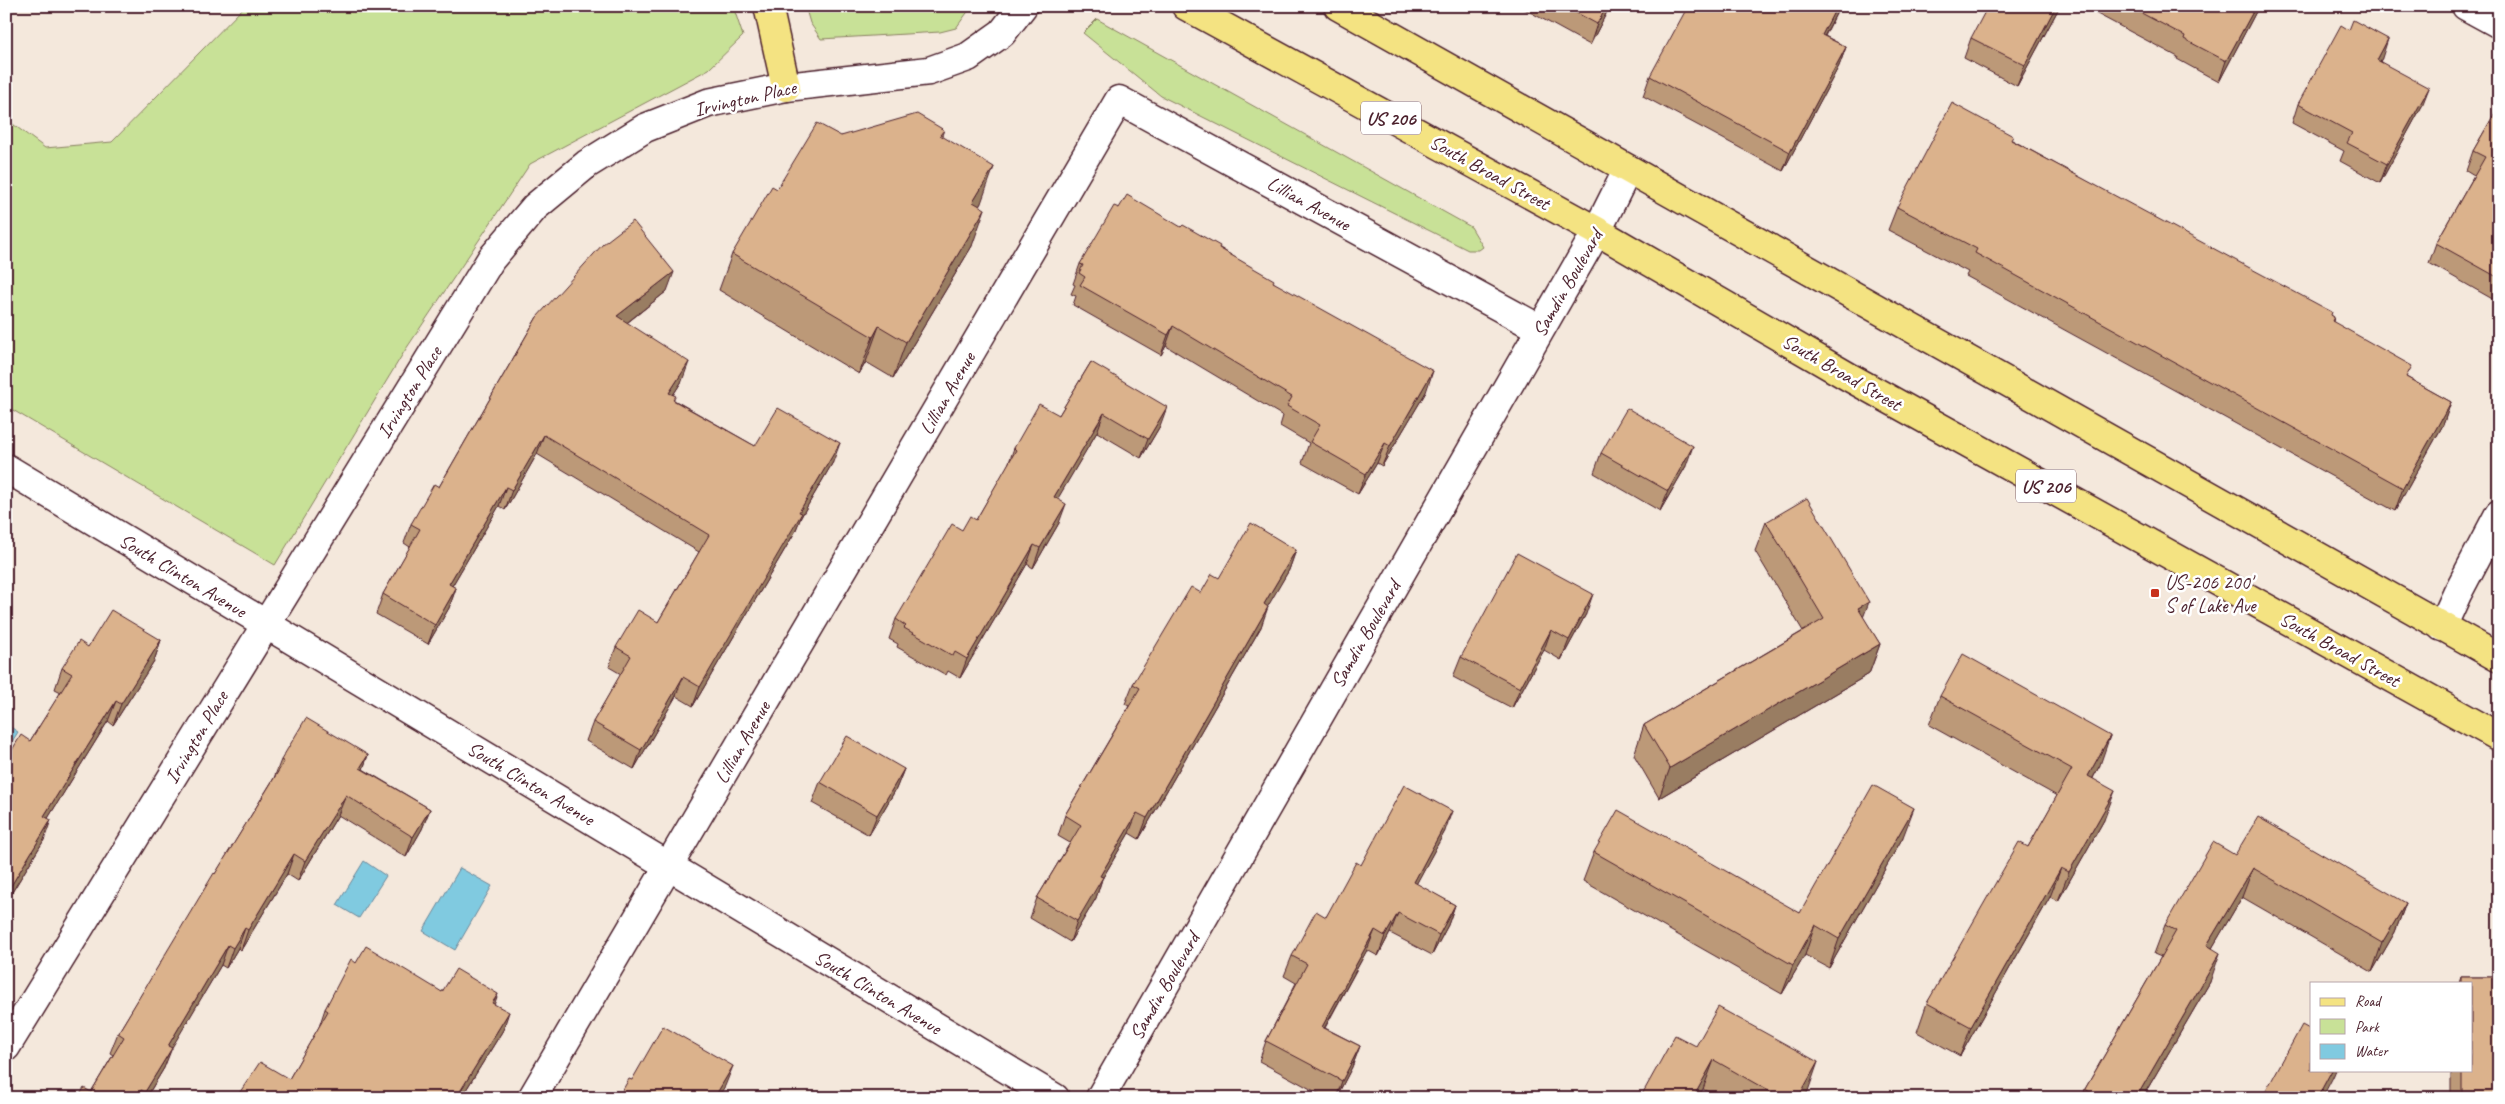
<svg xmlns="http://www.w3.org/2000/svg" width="2505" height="1104" viewBox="0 0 2505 1104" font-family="Caveat,sans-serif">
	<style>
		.green { fill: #c8e197; stroke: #898061 }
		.water { fill: #80cae0; stroke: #6a8698 }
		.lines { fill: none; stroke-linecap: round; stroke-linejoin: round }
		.street-casing { stroke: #4a1f2b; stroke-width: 31 }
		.primary-casing { stroke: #4a1f2b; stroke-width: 31 }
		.street { stroke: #fff; stroke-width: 28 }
		.primary { stroke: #f4e382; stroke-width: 28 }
		.wall { fill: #bc9978; stroke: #4a1f2b }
		.shaded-wall { fill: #997d62; stroke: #4a1f2b }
		.building { fill: #dbb28c; stroke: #4a1f2b }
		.poi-dot { fill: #c8321e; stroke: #fff; stroke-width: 2 }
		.labels { text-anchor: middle; stroke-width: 5; stroke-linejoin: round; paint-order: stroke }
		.shield { fill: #fff; stroke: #80626b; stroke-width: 1 }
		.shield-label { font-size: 19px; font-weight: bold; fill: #4a1f2b }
		.street-label { font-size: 20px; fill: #4a1f2b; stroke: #fff }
		.poi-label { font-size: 20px; fill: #4a1f2b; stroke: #fff; text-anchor: start }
	</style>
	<rect width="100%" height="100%" fill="#f4e8dc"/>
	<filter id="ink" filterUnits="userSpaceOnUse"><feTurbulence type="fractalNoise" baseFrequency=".02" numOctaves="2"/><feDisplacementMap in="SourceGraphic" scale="10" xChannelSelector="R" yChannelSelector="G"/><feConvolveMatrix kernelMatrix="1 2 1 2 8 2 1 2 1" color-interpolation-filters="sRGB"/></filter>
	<g filter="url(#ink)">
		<path class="green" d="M 245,6 L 733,6 L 743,36 L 709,69 L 530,164 L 404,352 L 275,565 L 6,406 L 6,119 L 45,148 L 112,142 Z
			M 805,6 L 972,6 L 956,28 L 940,32 L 821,39 L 810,23 Z
			M 1097,19 L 1471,227 L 1483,247 L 1479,250 L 1468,250 L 1161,96 L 1083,33 Z"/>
		<path class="water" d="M 6,724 L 18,732 L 6,751 Z
			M 364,861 L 386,876 L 359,918 L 337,905 Z
			M 460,868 L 492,886 L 455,950 L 423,931 Z"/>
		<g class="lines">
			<g class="street-casing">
				<path id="street" d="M 2466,6 L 2499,24
					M 6,468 L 1055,1098
					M 2442,627 L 2457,594 L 2499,514
					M 6,1047 L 491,259 L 535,207 L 587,164 L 645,128 L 708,103 L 786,87 L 929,71 L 968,57 L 1002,33 L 1023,6
					M 532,1098 L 1119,100 L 1540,329
					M 1100,1098 L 1597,231 L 1628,169"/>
			</g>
			<g class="primary-casing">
				<path id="primary" d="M 768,6 L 786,87
					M 1186,6 L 1597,231 L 1849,377 L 2499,737
					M 1338,6 L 2499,658"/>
			</g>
			<use href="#street" class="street"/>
			<use href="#primary" class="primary"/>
		</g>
		<path class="wall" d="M 1519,6 L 1610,6 L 1590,45 Z
			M 1779,6 L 1840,6 L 1825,36 L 1846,47 L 1839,66 L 1783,171 L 1643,96 L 1650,76 L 1778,9 Z
			M 2060,6 L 2017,86 L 1964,58 L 1971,38 L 2012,9 Z
			M 2082,6 L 2259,6 L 2219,82 L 2177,59 L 2178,57 Z
			M 2349,30 L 2382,58 L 2380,61 L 2422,106 L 2380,183 L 2340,161 L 2344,151 L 2292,123 L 2298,104 Z
			M 2499,106 L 2499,298 L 2498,297 L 2496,301 L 2429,263 L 2436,243 L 2474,176 L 2466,171 L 2473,151 Z
			M 944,130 L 942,135 L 981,203 L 979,206 L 972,246 L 893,378 L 866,362 L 859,374 L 719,290 L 732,254 L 777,189 L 841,136 Z
			M 2012,140 L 2334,317 L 2333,322 L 2408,378 L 2451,402 L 2443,425 L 2395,511 L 1966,276 L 1968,272 L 1888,230 L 1897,207 Z
			M 1119,208 L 1181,227 L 1220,248 L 1273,282 L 1426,392 L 1382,466 L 1377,463 L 1358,494 L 1302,463 L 1309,443 L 1280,426 L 1283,416 L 1166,346 L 1161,355 L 1073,305 L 1076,296 L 1071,294 L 1075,285 L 1073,284 L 1080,264 Z
			M 667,291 L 627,323 L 682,381 L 673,395 L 674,400 L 755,446 L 833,462 L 801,517 L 795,532 L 693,706 L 676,696 L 634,769 L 586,741 L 593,722 L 621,674 L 609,667 L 616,647 L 658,622 L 699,552 L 537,454 L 505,510 L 499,506 L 452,586 L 456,588 L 449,608 L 428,644 L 376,614 L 383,594 L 410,547 L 404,543 L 411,524 L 439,487 L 537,317 Z
			M 1091,362 L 1160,426 L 1141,458 L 1097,432 L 1057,499 L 1059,523 L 1033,568 L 1027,564 L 960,678 L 948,671 L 946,675 L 897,647 L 898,644 L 889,639 L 896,619 L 962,530 L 976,520 L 1008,465 L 1014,448 L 1059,415 Z
			M 1601,453 L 1686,466 L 1660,511 L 1594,473 Z
			M 1766,522 L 1863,617 L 1880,644 L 1869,674 L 1659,798 L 1634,755 L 1644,725 L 1803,631 L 1755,551 Z
			M 1296,550 L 1289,570 L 1267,606 L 1261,627 L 1139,839 L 1129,833 L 1102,879 L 1096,898 L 1070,942 L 1030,918 L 1037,898 L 1070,843 L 1058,836 L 1065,815 L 1129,706 L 1125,704 L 1133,684 L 1201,593 L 1219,578 Z
			M 1586,614 L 1561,660 L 1544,650 L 1512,708 L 1453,677 L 1461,657 Z
			M 161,640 L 154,661 L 113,725 L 108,721 L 48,818 L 44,840 L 6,902 L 6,760 L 30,741 L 61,692 L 55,689 L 62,668 L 88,647 Z
			M 1940,696 L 2100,765 L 2093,778 L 2104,820 L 2058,901 L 2050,897 L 1960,1056 L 1917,1032 L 1927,1003 L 2028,847 L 2057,796 L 1929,725 Z
			M 368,755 L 363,769 L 430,809 L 422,829 L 406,857 L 338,815 L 298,881 L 287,874 L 241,950 L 238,948 L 226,968 L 221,965 L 171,1048 L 164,1068 L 146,1098 L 78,1098 L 91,1092 L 113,1055 L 110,1053 L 118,1033 L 274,778 L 281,760 Z
			M 904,769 L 896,789 L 869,835 L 812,803 L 820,782 Z
			M 1445,831 L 1416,884 L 1455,905 L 1448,925 L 1432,955 L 1390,933 L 1378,956 L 1367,950 L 1325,1028 L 1360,1046 L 1352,1067 L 1336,1098 L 1327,1098 L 1259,1061 L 1266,1041 L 1296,983 L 1284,976 L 1292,956 L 1326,917 L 1361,865 Z
			M 1903,837 L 1829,968 L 1805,955 L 1782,994 L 1583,881 L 1594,852 L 1800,913 Z
			M 2235,855 L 2406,903 L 2395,932 L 2372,972 L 2242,897 L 2212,948 L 2210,982 L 2142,1098 L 2082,1098 L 2085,1089 L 2161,957 L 2154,954 L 2165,925 Z
			M 2499,960 L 2499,1098 L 2451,1098 L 2451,1070 L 2471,1070 L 2471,983 L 2459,983 L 2461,977 L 2493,977 Z
			M 356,963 L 442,992 L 494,1004 L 503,1030 L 461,1098 L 236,1098 L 289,1079 L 319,1027 L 325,1009 Z
			M 1696,1046 L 1808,1091 L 1804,1098 L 1718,1098 L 1703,1089 Z"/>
		<path class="shaded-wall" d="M 1607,6 L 1610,6 L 1590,45 L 1597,24 Z
			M 1837,6 L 1840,6 L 1815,54 L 1822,35 Z
			M 2056,6 L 2060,6 L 2017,86 L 2025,65 Z
			M 2256,6 L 2259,6 L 2219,82 L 2226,61 Z
			M 2388,39 L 2382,58 L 2371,78 L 2377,60 Z
			M 1846,47 L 1839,66 L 1783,171 L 1790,152 Z
			M 2429,88 L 2422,106 L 2380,183 L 2387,164 Z
			M 994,167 L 981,203 L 960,239 L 973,202 Z
			M 985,209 L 972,246 L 893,378 L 906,342 Z
			M 674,272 L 667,291 L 610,336 L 617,316 Z
			M 879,326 L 866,362 L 859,374 L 873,337 Z
			M 1173,326 L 1166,346 L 1161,355 L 1168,335 Z
			M 689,362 L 682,381 L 662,412 L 669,393 Z
			M 1433,371 L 1426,392 L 1382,466 L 1390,446 Z
			M 2451,402 L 2443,425 L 2395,511 L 2403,488 Z
			M 1167,407 L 1160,426 L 1141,458 L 1148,439 Z
			M 1104,413 L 1097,432 L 1047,517 L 1054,497 Z
			M 544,435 L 537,454 L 505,510 L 512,490 Z
			M 840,443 L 833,462 L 801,517 L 795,532 L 693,706 L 700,687 L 799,512 Z
			M 1385,443 L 1377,463 L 1358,494 L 1366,474 Z
			M 1693,446 L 1686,466 L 1660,511 L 1668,491 Z
			M 506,487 L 499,506 L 442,603 L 449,584 Z
			M 1066,504 L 1059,523 L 1033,568 L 1040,548 Z
			M 1034,545 L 1027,564 L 960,678 L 967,659 Z
			M 1296,550 L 1289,570 L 1257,625 L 1264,604 Z
			M 456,588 L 449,608 L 428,644 L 435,625 Z
			M 1593,594 L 1586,614 L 1561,660 L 1569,640 Z
			M 1869,602 L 1858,631 L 1858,608 Z
			M 1268,607 L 1261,627 L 1139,839 L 1147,818 Z
			M 1551,630 L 1544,650 L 1512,708 L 1520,688 Z
			M 161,640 L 154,661 L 113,725 L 121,704 Z
			M 1880,644 L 1869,674 L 1659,798 L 1670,768 Z
			M 683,677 L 676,696 L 634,769 L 641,750 Z
			M 116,701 L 108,721 L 37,836 L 44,816 Z
			M 2110,736 L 2100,765 L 2078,805 L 2088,776 Z
			M 368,755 L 361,775 L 360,768 Z
			M 904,769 L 896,789 L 869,835 L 877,815 Z
			M 2115,791 L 2104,820 L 2058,901 L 2069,872 Z
			M 346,795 L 338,815 L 298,881 L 305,861 Z
			M 1914,808 L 1903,837 L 1829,968 L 1839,939 Z
			M 430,809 L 422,829 L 406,857 L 413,837 Z
			M 1452,811 L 1445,831 L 1406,903 L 1414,882 Z
			M 1137,813 L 1129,833 L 1102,879 L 1096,898 L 1070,942 L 1077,921 L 1100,876 Z
			M 51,820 L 44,840 L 6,902 L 6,894 Z
			M 294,854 L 287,874 L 241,950 L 248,930 Z
			M 2061,868 L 2050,897 L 1960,1056 L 1971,1027 Z
			M 2253,868 L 2242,897 L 2197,974 L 2207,945 Z
			M 2406,903 L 2395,932 L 2372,972 L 2382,943 Z
			M 1455,905 L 1448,925 L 1432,955 L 1439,935 Z
			M 1398,913 L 1390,933 L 1378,956 L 1385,936 Z
			M 1815,925 L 1805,955 L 1782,994 L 1793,965 Z
			M 245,928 L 238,948 L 226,968 L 233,948 Z
			M 1375,930 L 1367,950 L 1314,1047 L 1322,1027 Z
			M 228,945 L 221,965 L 161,1066 L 168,1046 Z
			M 2220,953 L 2210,982 L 2142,1098 L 2136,1098 Z
			M 498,994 L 492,1011 L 492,1003 Z
			M 509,1012 L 503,1030 L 461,1098 L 456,1098 Z
			M 1360,1046 L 1352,1067 L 1336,1098 L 1342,1081 Z
			M 172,1048 L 164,1068 L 146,1098 L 143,1098 L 145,1092 Z
			M 1714,1060 L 1703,1089 L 1698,1098 L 1693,1098 Z
			M 1818,1062 L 1808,1091 L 1804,1098 L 1798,1098 Z
			M 733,1066 L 725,1086 L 718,1098 L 714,1098 Z
			M 2332,1070 L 2336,1070 L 2333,1077 L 2322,1098 L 2317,1098 Z"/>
		<path class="building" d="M 1564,6 L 1607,6 L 1597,24 Z
			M 1688,6 L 1772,6 L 1778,9 L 1779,6 L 1837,6 L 1822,35 L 1846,47 L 1790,152 L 1650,76 Z
			M 1988,6 L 2007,6 L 2012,9 L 2013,6 L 2056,6 L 2025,65 L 1971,38 Z
			M 2128,6 L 2256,6 L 2226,61 L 2184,39 L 2185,36 Z
			M 2353,20 L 2388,39 L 2377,60 L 2429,88 L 2387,164 L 2347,143 L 2352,133 L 2298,104 L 2341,25 L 2349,30 Z
			M 1952,103 L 2013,136 L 2011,140 L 2332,312 L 2331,315 L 2334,317 L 2332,321 L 2412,366 L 2406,377 L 2451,402 L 2403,488 L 1975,253 L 1977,249 L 1897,207 Z
			M 2499,106 L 2499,278 L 2436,243 L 2485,157 L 2473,151 Z
			M 917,114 L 944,130 L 940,135 L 994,167 L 973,202 L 985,209 L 906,342 L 879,326 L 873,337 L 732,254 L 772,186 L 777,189 L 817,123 L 841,136 Z
			M 1127,195 L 1181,227 L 1183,225 L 1220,246 L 1219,248 L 1274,280 L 1273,282 L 1433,371 L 1390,446 L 1385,443 L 1366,474 L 1310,442 L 1320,425 L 1287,406 L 1292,397 L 1173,326 L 1168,335 L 1080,285 L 1085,277 L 1079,273 L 1083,265 L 1080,264 L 1114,206 L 1119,208 Z
			M 633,221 L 674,272 L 617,316 L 689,362 L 669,393 L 676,396 L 673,400 L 755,446 L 778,408 L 840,443 L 799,512 L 802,513 L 700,687 L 683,677 L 641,750 L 593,722 L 631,656 L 616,647 L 638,610 L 658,622 L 709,535 L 544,435 L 512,490 L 506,487 L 449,584 L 456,588 L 435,625 L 383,594 L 420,529 L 411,524 L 434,484 L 439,487 L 537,317 L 603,244 Z
			M 1091,362 L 1167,407 L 1148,439 L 1104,413 L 1054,497 L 1066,504 L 1040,548 L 1034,545 L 967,659 L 955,652 L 953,656 L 904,628 L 906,626 L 896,619 L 952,524 L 962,530 L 970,516 L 976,520 L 1016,450 L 1014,448 L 1039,404 L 1059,415 Z
			M 1627,408 L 1693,446 L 1668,491 L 1601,453 Z
			M 1807,498 L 1869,602 L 1858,608 L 1880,644 L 1670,768 L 1644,725 L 1824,619 L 1766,522 Z
			M 1251,523 L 1296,550 L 1264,604 L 1268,607 L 1147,818 L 1137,813 L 1100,876 L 1103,877 L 1077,921 L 1037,898 L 1081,825 L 1065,815 L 1140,688 L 1133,684 L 1191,587 L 1201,593 L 1212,574 L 1219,578 Z
			M 1517,553 L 1593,594 L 1569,640 L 1551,630 L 1520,688 L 1461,657 Z
			M 111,610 L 161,640 L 121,704 L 116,701 L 44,816 L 51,820 L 6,894 L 6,776 L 11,768 L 6,766 L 6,760 L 21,735 L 30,741 L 72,674 L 62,668 L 79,641 L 88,647 Z
			M 1963,654 L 2110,736 L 2088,776 L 2115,791 L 2069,872 L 2061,868 L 1971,1027 L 1927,1003 L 2019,842 L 2028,847 L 2072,769 L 1940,696 Z
			M 306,718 L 368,755 L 360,768 L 430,809 L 413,837 L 346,795 L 305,861 L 294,854 L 248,930 L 245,928 L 233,948 L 228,945 L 168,1046 L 172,1048 L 145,1092 L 141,1090 L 137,1098 L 78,1098 L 84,1088 L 91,1092 L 124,1037 L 118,1033 L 214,873 L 215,874 L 284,762 L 281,760 Z
			M 847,736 L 904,769 L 877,815 L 820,782 Z
			M 1404,785 L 1452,811 L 1414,882 L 1455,905 L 1439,935 L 1398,913 L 1385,936 L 1375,930 L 1322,1027 L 1360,1046 L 1342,1081 L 1266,1041 L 1307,964 L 1292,956 L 1316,911 L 1326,917 L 1356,862 L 1361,865 Z
			M 1873,785 L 1914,808 L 1839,939 L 1815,925 L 1793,965 L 1594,852 L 1618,810 L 1800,913 Z
			M 2258,817 L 2406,903 L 2382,943 L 2253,868 L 2207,945 L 2220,953 L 2136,1098 L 2100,1098 L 2085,1089 L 2176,931 L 2165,925 L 2213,842 L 2235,855 Z
			M 366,946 L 442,992 L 456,969 L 498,994 L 492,1003 L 509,1012 L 456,1098 L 236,1098 L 260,1062 L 289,1079 L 328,1011 L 325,1009 L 351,959 L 356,963 Z
			M 2461,977 L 2499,977 L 2499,1098 L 2462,1098 L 2462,1070 L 2471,1070 L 2471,983 L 2461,983 Z
			M 1718,1007 L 1818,1062 L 1798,1098 L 1781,1098 L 1714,1060 L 1693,1098 L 1640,1098 L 1675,1035 L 1696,1046 Z
			M 2302,1025 L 2311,1030 L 2311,1070 L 2332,1070 L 2317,1098 L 2262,1098 Z
			M 663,1026 L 733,1066 L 714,1098 L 618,1098 L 629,1079 L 632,1080 Z
			M 1880,1095 L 1885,1098 L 1878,1098 Z"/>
	</g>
	<rect class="poi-dot" x="2150" y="588" width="10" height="10" rx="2.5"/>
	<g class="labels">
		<g class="shield">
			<rect x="1361" y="101.5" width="60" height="33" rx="4"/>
			<rect x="2016" y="469.5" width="60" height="33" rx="4"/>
		</g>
		<g class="shield-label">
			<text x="1391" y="125">US 206</text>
			<text x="2046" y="493">US 206</text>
		</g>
		<g class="street-label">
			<text transform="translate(745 98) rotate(-13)" y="7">Irvington Place</text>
			<text transform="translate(1490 172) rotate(29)" y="7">South Broad Street</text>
			<text transform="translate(1309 203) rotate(29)" y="7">Lillian Avenue</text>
			<text transform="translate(1567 283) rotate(-60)" y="7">Samdin Boulevard</text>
			<text transform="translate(1842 372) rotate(30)" y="7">South Broad Street</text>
			<text transform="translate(409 392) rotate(-58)" y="7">Irvington Place</text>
			<text transform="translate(947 393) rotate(-60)" y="7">Lillian Avenue</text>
			<text transform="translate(183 575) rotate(31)" y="7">South Clinton Avenue</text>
			<text transform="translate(1365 634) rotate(-60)" y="7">Samdin Boulevard</text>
			<text transform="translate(2340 649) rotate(29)" y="7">South Broad Street</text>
			<text transform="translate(196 737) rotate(-59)" y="7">Irvington Place</text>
			<text transform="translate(742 742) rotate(-60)" y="7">Lillian Avenue</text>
			<text transform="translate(531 783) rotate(31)" y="7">South Clinton Avenue</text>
			<text transform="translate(1164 986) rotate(-60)" y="7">Samdin Boulevard</text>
			<text transform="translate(878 992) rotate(31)" y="7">South Clinton Avenue</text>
		</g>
		<g class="poi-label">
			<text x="2165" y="589">US-206 200'<tspan x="2165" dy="23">S of Lake Ave</tspan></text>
		</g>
	</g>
	<rect width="2505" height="1104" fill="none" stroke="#fff" stroke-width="25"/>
	<rect x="12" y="12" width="2480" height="1079" fill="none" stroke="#4a1f2b" stroke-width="2" filter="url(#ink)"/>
	<rect x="2310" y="982" width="162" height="90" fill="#ffffff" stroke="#b7a5aa"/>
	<rect x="2320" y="998" width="25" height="8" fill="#f4e382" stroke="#b7a5aa"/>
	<text x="2355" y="1006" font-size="15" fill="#4a1f2b">Road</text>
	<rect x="2320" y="1019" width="25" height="15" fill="#c8e197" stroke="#b7a5aa"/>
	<text x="2355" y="1032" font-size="15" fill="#4a1f2b">Park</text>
	<rect x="2320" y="1044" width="25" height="15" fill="#80cae0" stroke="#b7a5aa"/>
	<text x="2355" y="1056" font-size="15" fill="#4a1f2b">Water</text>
</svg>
